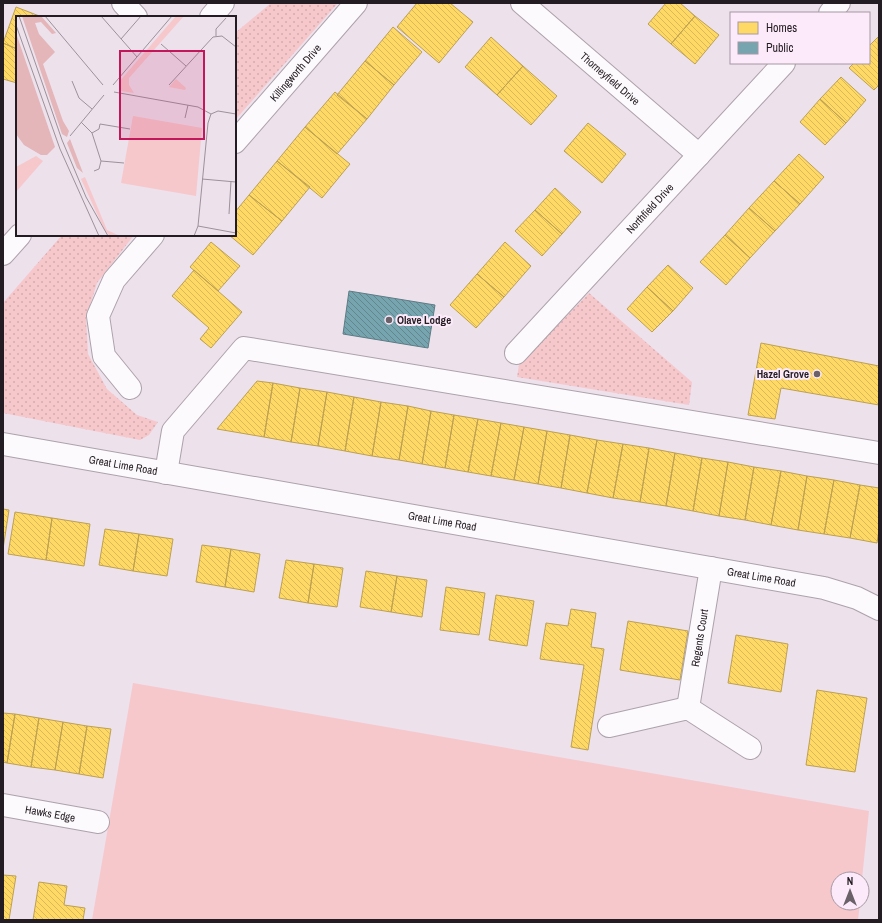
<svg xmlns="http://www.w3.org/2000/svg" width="882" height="923" viewBox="0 0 882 923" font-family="'Archivo Narrow',sans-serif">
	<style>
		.grass { fill: url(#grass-dots) }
		.park { fill: #f6c8cc }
		.homes { fill: url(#homes-back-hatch); stroke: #bda052 }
		.public { fill: url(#public-back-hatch); stroke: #5d7c85 }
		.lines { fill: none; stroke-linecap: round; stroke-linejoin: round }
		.minor-casing { stroke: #aca2ab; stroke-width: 24 }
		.major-casing { stroke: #aca2ab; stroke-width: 24 }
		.minor { stroke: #fcfafc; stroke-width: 22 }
		.major { stroke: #fcfafc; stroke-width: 22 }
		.poi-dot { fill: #6a6169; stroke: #fceafa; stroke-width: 1.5 }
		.labels { text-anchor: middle; stroke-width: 4; stroke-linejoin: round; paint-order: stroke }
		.street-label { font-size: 11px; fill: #241c23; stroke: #fceafa }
		.poi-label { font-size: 11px; font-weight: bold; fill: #241c23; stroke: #fceafa; text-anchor: start }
		.inset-road { fill: none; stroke: #9d929c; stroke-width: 1 }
		.view { fill: #c2185b; fill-opacity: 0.15; stroke: #c2185b; stroke-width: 2 }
		.inset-edge { fill: none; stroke: #241c23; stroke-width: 2 }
	</style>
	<defs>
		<pattern id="grass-dots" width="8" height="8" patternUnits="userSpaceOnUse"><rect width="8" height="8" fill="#f6c8cc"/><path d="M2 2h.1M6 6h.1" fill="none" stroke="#d3abaf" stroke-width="1.8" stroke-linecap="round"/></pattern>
		<pattern id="homes-back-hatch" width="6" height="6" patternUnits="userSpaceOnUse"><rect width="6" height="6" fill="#ffd966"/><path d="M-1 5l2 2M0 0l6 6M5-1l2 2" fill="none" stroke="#daba58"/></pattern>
		<pattern id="public-back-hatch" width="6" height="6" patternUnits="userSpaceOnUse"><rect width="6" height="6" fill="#76a5af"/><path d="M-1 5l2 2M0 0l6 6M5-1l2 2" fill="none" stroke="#61868e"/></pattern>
	</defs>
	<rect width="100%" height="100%" fill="#ede1ec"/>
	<path class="grass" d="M 271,3 L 338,3 L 235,120 L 235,33 Z
		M 62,235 L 134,235 L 97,283 L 86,318 L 88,354 L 107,389 L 137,415 L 158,422 L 149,435 L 140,440 L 3,413 L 3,303 Z
		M 589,293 L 692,382 L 689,405 L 517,377 L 519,365 Z"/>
	<path class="park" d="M 133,683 L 869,811 L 862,879 L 838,879 L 838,903 L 860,903 L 858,920 L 92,920 Z"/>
	<path class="homes" d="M 417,3 L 450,3 L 473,22 L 439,63 L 397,27 Z
		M 666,3 L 680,3 L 695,16 L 671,44 L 648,24 Z
		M 16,7 L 42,17 L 17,17 L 17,49 L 3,43 Z
		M 695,16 L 719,35 L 695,64 L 671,44 Z
		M 393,27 L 422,52 L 394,85 L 365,61 Z
		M 491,37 L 523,66 L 497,95 L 465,67 Z
		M 878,37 L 879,85 L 874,90 L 849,68 L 854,63 L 869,63 L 869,46 Z
		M 3,43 L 17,49 L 17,83 L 3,79 Z
		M 365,61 L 394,85 L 367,119 L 337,95 Z
		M 523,66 L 557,96 L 531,125 L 497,95 Z
		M 841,77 L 866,100 L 846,123 L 820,99 Z
		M 335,92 L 367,119 L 337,154 L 305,127 Z
		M 820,99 L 846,123 L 825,145 L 800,122 Z
		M 588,123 L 626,154 L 602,183 L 564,151 Z
		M 305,127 L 350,164 L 322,198 L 277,161 Z
		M 799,154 L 824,177 L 800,204 L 774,181 Z
		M 277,161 L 310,187 L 282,221 L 249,195 Z
		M 774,181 L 800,204 L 775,231 L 749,208 Z
		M 555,188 L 581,212 L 562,234 L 535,210 Z
		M 249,195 L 282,221 L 253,255 L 229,235 L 235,235 L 235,212 Z
		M 749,208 L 775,231 L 750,258 L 725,235 Z
		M 535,210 L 562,234 L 542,256 L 515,231 Z
		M 725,235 L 750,258 L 726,285 L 700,262 Z
		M 211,242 L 240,266 L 218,291 L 190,267 Z
		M 505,242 L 531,266 L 504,297 L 477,274 Z
		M 668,265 L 693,288 L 673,311 L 647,287 Z
		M 194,270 L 242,312 L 211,348 L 200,339 L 209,328 L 172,296 Z
		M 477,274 L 504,297 L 476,328 L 450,305 Z
		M 647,287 L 673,311 L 652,332 L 627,309 Z
		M 761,343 L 879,366 L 879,405 L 781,388 L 775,419 L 748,415 Z
		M 257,381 L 273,383 L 264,437 L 217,429 Z
		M 273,383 L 300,388 L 291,442 L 264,437 Z
		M 300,388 L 327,392 L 318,446 L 291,442 Z
		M 327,392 L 354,397 L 345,451 L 318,446 Z
		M 354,397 L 381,402 L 372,456 L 345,451 Z
		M 381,402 L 408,406 L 399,460 L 372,456 Z
		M 408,406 L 431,411 L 422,464 L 399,460 Z
		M 431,411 L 454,415 L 445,468 L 422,464 Z
		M 454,415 L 478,419 L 468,472 L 445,468 Z
		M 478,419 L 501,423 L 491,476 L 468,472 Z
		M 501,423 L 524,427 L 514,480 L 491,476 Z
		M 524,427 L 547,431 L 538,484 L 514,480 Z
		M 547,431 L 570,435 L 561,488 L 538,484 Z
		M 570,435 L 597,440 L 587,493 L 561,488 Z
		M 597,440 L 623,444 L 613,498 L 587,493 Z
		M 623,444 L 649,448 L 640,502 L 613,498 Z
		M 649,448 L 675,453 L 666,506 L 640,502 Z
		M 675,453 L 702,458 L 693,511 L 666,506 Z
		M 702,458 L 728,462 L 719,516 L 693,511 Z
		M 728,462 L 754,467 L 745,520 L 719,516 Z
		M 754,467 L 781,471 L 771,525 L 745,520 Z
		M 781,471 L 807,476 L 798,530 L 771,525 Z
		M 807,476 L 834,480 L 824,534 L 798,530 Z
		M 834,480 L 860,485 L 850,538 L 824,534 Z
		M 860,485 L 879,488 L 879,530 L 877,543 L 850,538 Z
		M 3,509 L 9,510 L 3,549 Z
		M 15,512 L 52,518 L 46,560 L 8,554 Z
		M 52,518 L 90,524 L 84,566 L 46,560 Z
		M 105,529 L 139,534 L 133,571 L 99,565 Z
		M 139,534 L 173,539 L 167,576 L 133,571 Z
		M 202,545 L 231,549 L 225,587 L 196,582 Z
		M 231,549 L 260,554 L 254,592 L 225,587 Z
		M 286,560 L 314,564 L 308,603 L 279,598 Z
		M 314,564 L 343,568 L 337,607 L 308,603 Z
		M 366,571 L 397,576 L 391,612 L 360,607 Z
		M 397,576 L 427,580 L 422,617 L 391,612 Z
		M 446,587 L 485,593 L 479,635 L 440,630 Z
		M 496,595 L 534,601 L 527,646 L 489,640 Z
		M 571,609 L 596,613 L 591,647 L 604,649 L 588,750 L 571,747 L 584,665 L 540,659 L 546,623 L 568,626 Z
		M 628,621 L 688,631 L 680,680 L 620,670 Z
		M 736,635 L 788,644 L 781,692 L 728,683 Z
		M 817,690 L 867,698 L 855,772 L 806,765 Z
		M 3,713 L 15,714 L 7,763 L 3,762 Z
		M 15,714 L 39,718 L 31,767 L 7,763 Z
		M 39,718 L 63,722 L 55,770 L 31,767 Z
		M 63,722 L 87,726 L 79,774 L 55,770 Z
		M 87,726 L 111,729 L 103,778 L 79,774 Z
		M 3,875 L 16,876 L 9,920 L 3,920 Z
		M 39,882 L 67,886 L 64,905 L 85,908 L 83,920 L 33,920 Z"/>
	<path class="public" d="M 349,291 L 435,305 L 428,348 L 343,334 Z"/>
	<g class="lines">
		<g class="minor-casing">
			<g id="minor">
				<path d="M 123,3 L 136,17"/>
				<path id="s1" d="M 522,3 L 699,155"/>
				<path d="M 830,13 L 839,3"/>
				<path id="s2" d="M 235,142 L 356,3"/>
				<path id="s3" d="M 516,353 L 784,63"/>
				<path d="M 130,388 L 104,356 L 98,316 L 114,280 L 153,235"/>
				<path d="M 166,473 L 173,431 L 244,348 L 879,453"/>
				<path id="s4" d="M 688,708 L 711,568"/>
				<path d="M 609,726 L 688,708 L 750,748"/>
				<path id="s5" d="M 3,805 L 98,822"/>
			</g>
		</g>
		<g class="major-casing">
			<g id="major">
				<path d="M 211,17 L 223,3"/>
				<path d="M 3,254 L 20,235"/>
				<path id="s6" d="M 3,444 L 824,588 L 857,598 L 879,609"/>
			</g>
		</g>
		<use href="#minor" class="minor"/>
		<use href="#major" class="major"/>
	</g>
	<g class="poi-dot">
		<circle cx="389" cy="320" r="4"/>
		<circle cx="817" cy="374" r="4"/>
	</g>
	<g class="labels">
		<g class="street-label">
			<text dy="4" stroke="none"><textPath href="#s2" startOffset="92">Killingworth Drive</textPath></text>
			<text dy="4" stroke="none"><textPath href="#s1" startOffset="116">Thorneyfield Drive</textPath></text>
			<text dy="4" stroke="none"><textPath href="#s3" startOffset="197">Northfield Drive</textPath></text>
			<text dy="4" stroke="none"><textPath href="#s6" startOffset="122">Great Lime Road</textPath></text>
			<text dy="4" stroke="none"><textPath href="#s6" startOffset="446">Great Lime Road</textPath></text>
			<text dy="4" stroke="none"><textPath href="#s6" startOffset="770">Great Lime Road</textPath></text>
			<text dy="4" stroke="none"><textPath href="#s4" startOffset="71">Regents Court</textPath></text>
			<text dy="4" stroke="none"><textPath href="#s5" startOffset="48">Hawks Edge</textPath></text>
		</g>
		<g class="poi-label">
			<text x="397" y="324">Olave Lodge</text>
			<text x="809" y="378" text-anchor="end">Hazel Grove</text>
		</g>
	</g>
	<g transform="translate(16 16)">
		<rect width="220" height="220" fill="#ede1ec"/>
		<path d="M 160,0 L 168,0 L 113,62 L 113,69 L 118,77 L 105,75 L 103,66 ZM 160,63 L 170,72 L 169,74 L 153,71 ZM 69,161 L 91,214 L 104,220 L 94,220 L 89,215 L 65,163 Z" fill="#f6c8cc"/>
		<path d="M 6,0 L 25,0 L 40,17 L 36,18 L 25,6 L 19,7 L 23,18 L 39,36 L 27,48 L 47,105 L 53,115 L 51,121 L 46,118 ZM 0,17 L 39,131 L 31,139 L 25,139 L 8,129 L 0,118 ZM 54,123 L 67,157 L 61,152 L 51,127 Z" fill="#e4b5b9"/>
		<path d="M 117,100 L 186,112 L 180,180 L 105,167 ZM 20,140 L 27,145 L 0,176 L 0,151 Z" fill="#f6c8cc"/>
		<path class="inset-road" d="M 3,0 L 46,124 L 70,181 L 92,220M 29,0 L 87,69M 85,0 L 121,41M 0,9 L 44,133 L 83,220M 200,20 L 200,13 L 210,2M 105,23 L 125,0M 145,28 L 170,50M 56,65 L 63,82 L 76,93M 97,69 L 156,0M 153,69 L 197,21 L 206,20 L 220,31M 98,76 L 182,91 L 195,98M 195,98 L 202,95 L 220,98M 169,102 L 172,89M 65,106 L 76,117 L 83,113 L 84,108 L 114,113M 76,117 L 85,145 L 83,153 L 78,155M 54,120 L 88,79M 85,145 L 108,147M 186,163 L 220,166M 213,198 L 215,165M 182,210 L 220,217M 178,220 L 182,210 L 192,107 L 195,98"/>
		<path class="view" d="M 104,35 L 188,35 L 188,123 L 104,123 Z"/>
		<rect width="220" height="220" class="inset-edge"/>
	</g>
	<rect width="882" height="923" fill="none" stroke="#241c23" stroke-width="8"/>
	<rect x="730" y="12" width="140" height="52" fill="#fceafa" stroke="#a698a4"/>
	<rect x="738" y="22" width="20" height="12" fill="#ffd966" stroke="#a698a4"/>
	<text x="766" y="32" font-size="12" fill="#241c23">Homes</text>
	<rect x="738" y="42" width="20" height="12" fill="#76a5af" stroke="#a698a4"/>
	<text x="766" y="52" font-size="12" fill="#241c23">Public</text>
	<g transform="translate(850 891)"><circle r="19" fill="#fceafa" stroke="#a698a4"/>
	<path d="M0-3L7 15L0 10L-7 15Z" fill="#6a6169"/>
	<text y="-6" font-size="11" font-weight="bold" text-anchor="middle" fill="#241c23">N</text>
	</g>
</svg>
